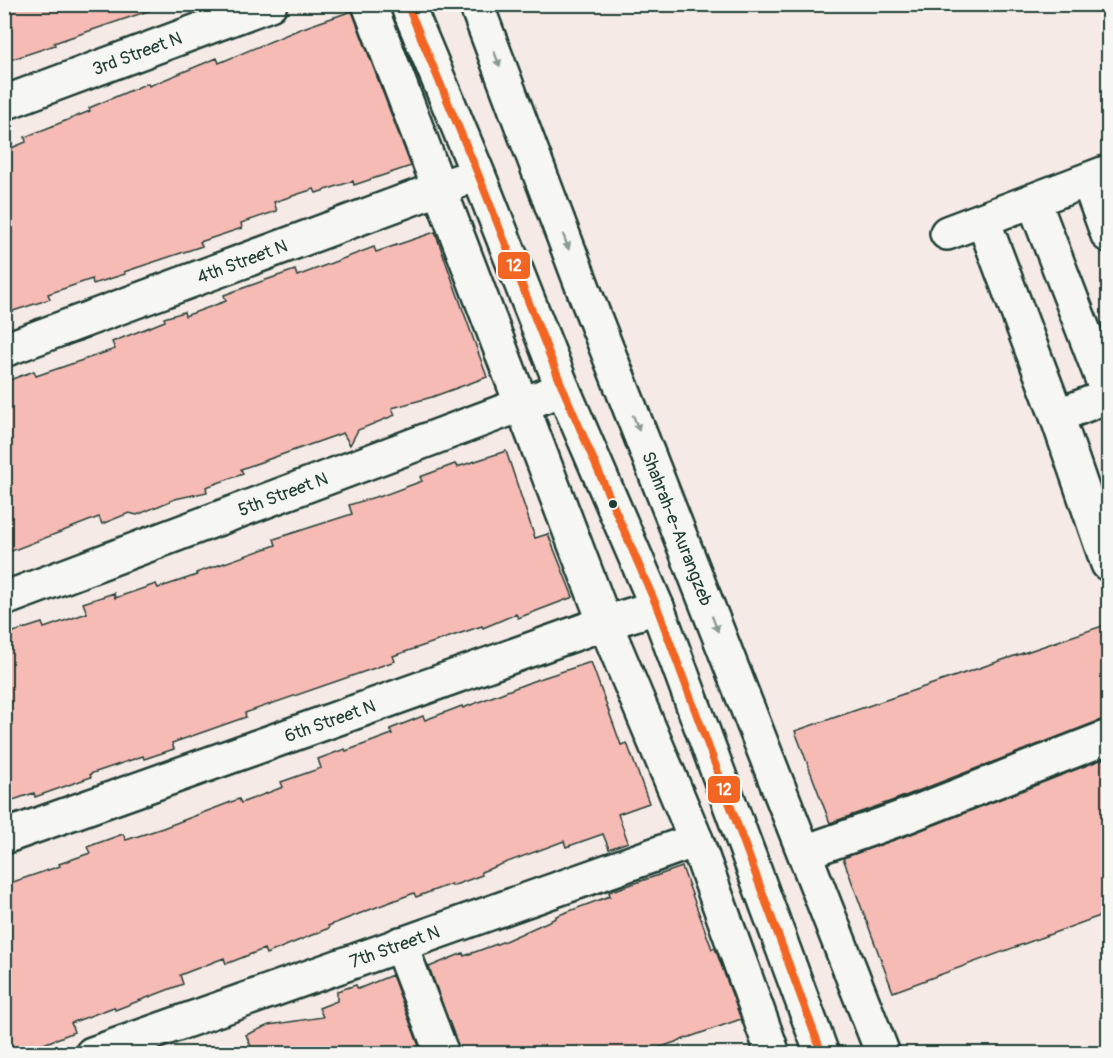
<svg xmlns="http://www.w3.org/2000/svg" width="1113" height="1058" viewBox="0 0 1113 1058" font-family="Pangolin,sans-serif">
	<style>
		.building { fill: #f7bbb5; stroke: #1f3d34; stroke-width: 1.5 }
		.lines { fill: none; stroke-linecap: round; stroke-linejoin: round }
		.minor-casing { stroke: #1f3d34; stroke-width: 38 }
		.major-casing { stroke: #1f3d34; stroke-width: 38 }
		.minor { stroke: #f6f6f2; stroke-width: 33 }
		.major { stroke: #f6f6f2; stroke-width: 33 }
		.bus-1-casing { stroke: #f6f6f2; stroke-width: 12 }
		.bus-1 { stroke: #f26522; stroke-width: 8 }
		.oneway { fill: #8a9a93 }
		.bus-dot { fill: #1f3d34; stroke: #f6f6f2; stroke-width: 2 }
		.labels { text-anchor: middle; stroke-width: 5; stroke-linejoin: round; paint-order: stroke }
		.street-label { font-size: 18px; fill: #1f3d34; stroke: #f6f6f2 }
		.line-badge { stroke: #f6f6f2; stroke-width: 2 }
		.badge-label { font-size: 16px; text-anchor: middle; font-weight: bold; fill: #fff }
	</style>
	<rect width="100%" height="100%" fill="#f6eae6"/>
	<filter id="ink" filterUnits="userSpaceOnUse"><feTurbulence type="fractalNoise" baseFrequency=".0167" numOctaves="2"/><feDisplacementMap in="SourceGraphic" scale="12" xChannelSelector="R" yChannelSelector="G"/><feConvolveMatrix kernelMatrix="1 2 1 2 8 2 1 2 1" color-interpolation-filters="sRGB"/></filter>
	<g filter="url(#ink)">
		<path class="building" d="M 4,4 L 157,4 L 157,8 L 54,43 L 55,45 L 4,62 Z
			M 352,11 L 411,166 L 354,185 L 353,181 L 316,193 L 314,189 L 274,202 L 277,211 L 241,223 L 242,228 L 200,242 L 202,246 L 124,272 L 125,274 L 93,284 L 92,279 L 48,294 L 50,299 L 4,314 L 4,151 L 26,142 L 25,137 L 90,111 L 89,108 L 148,83 L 149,86 L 217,58 L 219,63 L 300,29 Z
			M 435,232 L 487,377 L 432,397 L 392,408 L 395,415 L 358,430 L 350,445 L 343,433 L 241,469 L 243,474 L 206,487 L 207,492 L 175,499 L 137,515 L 129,513 L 102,524 L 99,517 L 4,554 L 4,382 L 34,371 L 36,376 L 115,349 L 112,342 L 165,321 L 164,318 L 184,312 L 185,316 L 226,301 L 224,295 L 260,282 L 295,270 L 297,276 L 374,247 L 376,252 Z
			M 506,451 L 535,538 L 548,534 L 573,597 L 518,618 L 516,614 L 483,628 L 482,626 L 393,656 L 395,661 L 245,713 L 246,717 L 172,743 L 174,749 L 144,759 L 143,756 L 90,774 L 91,777 L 35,797 L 34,793 L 4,803 L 4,635 L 42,623 L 44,628 L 87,613 L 83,603 L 114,593 L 115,598 L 156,584 L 158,588 L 197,575 L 196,573 L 276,545 L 274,539 L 352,514 L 349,505 L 378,496 L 379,497 L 422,481 L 420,477 L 455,464 L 457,467 Z
			M 1108,624 L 1108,719 L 1101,720 L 897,799 L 830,823 L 795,731 Z
			M 591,662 L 621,745 L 627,743 L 649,803 L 618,814 L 628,842 L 609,849 L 603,834 L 566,847 L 564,841 L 481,872 L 482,875 L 452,886 L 451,884 L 416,897 L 414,893 L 369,910 L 328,926 L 329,928 L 266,954 L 264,949 L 226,964 L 224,958 L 180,975 L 183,984 L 115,1010 L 114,1007 L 71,1023 L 74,1032 L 21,1053 L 14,1053 L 4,1028 L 4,885 L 60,866 L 59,864 L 90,853 L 87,847 L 123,834 L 126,840 L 163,828 L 239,799 L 241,803 L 283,787 L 281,782 L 321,768 L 318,759 L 345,749 L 346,751 L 392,734 L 390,729 L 423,716 L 425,720 L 462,706 L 463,708 L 533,681 Z
			M 1108,757 L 1108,913 L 893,992 L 843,858 L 911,834 Z
			M 682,867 L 712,949 L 715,948 L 741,1019 L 644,1053 L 460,1053 L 429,967 L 463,953 L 464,956 L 505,941 L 556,918 L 556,916 L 610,896 L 609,892 Z
			M 392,975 L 419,1046 L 397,1053 L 254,1053 L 246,1035 L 269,1025 L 323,1017 L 319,1008 L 337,1001 L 337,991 L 356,985 L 358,989 Z"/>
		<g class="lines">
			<g class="minor-casing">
				<g id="minor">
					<path d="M 369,4 L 605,623 L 696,840 L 773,1054"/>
					<path id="s1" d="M 4,103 L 270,4"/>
					<path d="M 1088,180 L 1108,235"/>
					<path d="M 1034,202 L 1108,394"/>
					<path d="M 983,220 L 1057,416 L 1108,564"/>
					<path d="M 947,233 L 1108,172"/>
					<path id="s2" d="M 4,350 L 459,181"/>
					<path d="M 1057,416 L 1108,396"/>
					<path id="s3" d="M 4,599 L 563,389"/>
					<path id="s4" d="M 4,837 L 605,623 L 657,607"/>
					<path d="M 805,852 L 904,817 L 1108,737"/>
					<path d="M 400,944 L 442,1054"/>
					<path id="s5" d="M 92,1054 L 696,840"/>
				</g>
			</g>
			<g class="major-casing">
				<g id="major">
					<path d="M 407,4 L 478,174 L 563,389 L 657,607 L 822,1054"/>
					<path id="s6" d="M 476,4 L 586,296 L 883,1054"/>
				</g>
			</g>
			<use href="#minor" class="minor"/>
			<use href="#major" class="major"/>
			<g class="bus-1-casing">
				<path id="bus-1" d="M 407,4 L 478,174 L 563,389 L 657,607 L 822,1054"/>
			</g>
			<use href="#bus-1" class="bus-1"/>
		</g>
		<defs><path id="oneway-solid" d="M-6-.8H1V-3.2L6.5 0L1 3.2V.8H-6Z" transform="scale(1.5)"/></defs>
		<g class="oneway">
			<use href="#oneway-solid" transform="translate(497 59) rotate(69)"/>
			<use href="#oneway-solid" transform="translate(566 242) rotate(69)"/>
			<use href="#oneway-solid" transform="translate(636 423) rotate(69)"/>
			<use href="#oneway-solid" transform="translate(715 624) rotate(69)"/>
		</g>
	</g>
	<circle class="bus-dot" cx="613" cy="504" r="5"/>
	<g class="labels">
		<g class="street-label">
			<text dy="6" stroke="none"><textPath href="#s1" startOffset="142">3rd Street N</textPath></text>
			<text dy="6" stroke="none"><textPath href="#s2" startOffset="254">4th Street N</textPath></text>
			<text dy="6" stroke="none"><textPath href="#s3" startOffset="298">5th Street N</textPath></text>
			<text dy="6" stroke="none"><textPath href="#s6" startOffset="562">Shahrah-e-Aurangzeb</textPath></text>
			<text dy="6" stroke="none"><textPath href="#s4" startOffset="346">6th Street N</textPath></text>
			<text dy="6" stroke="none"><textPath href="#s5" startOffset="321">7th Street N</textPath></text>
		</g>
	</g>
	<g class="line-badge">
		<rect x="497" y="251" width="34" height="29" rx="6" fill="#f26522"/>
		<rect x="707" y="775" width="34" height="29" rx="6" fill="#f26522"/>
	</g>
	<g class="badge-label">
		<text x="514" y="271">12</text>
		<text x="724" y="795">12</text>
	</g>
	<rect width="1113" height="1058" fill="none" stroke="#f6f6f2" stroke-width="24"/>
	<rect x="12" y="12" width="1089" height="1034" fill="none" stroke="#1f3d34" stroke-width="2" filter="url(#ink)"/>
</svg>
